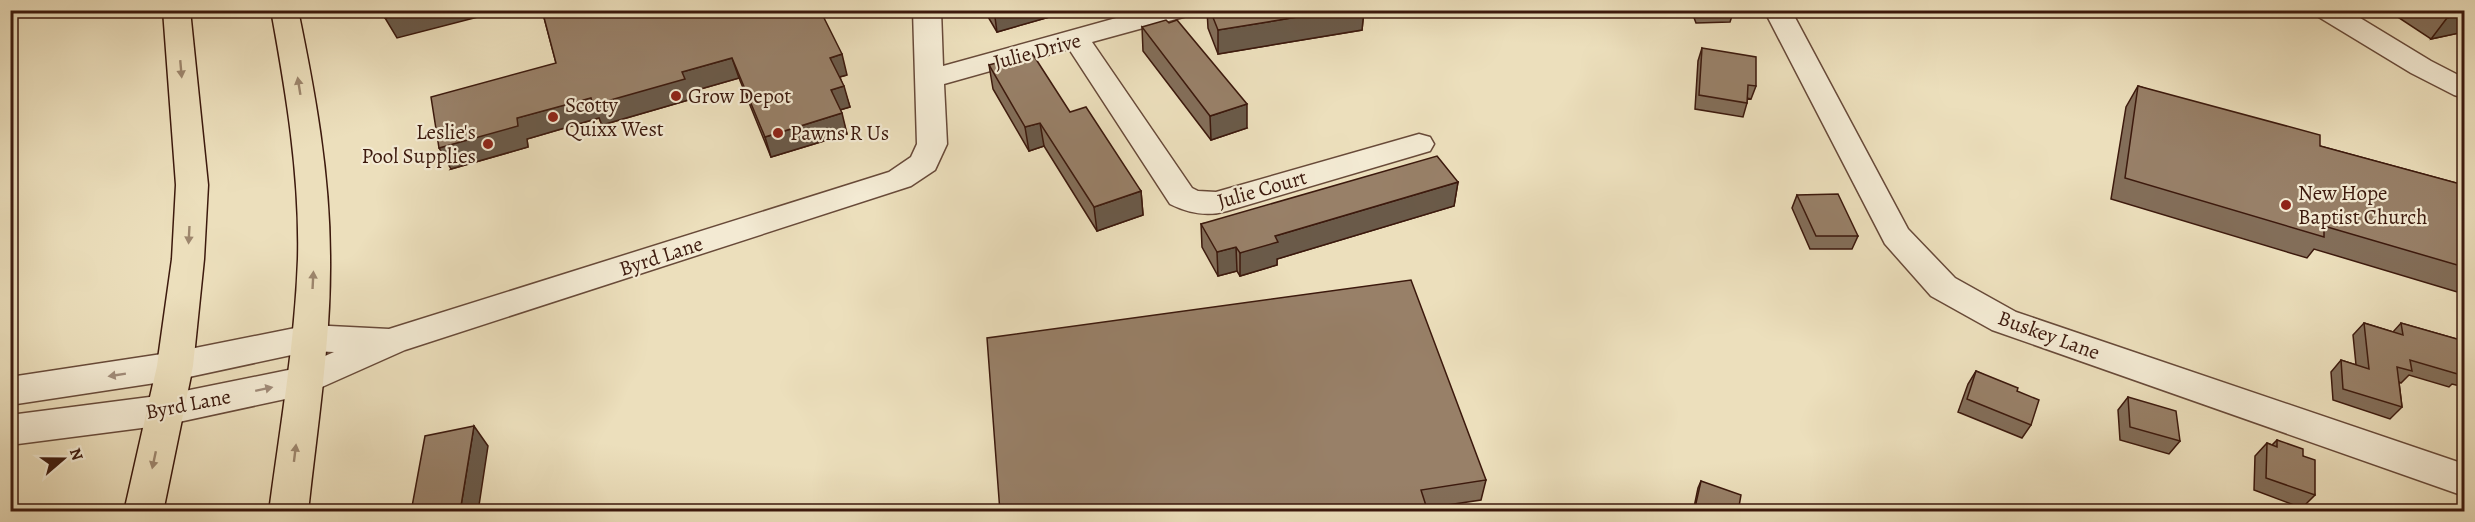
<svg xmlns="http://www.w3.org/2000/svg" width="2475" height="522" viewBox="0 0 2475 522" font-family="Alegreya,serif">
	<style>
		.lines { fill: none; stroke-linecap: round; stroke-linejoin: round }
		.minor-casing { stroke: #684a39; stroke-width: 3 }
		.primary-casing { stroke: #3c190d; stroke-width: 3 }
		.minor { fill: #f3ead3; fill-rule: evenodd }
		.primary { fill: #ecdfbc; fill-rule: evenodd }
		.wall { fill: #836e59; stroke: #3c190d; stroke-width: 1.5 }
		.shaded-wall { fill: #6a5a49; stroke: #3c190d; stroke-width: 1.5 }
		.building { fill: #988068; stroke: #3c190d; stroke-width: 1.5 }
		.oneway { fill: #9d866d }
		.oneway2 { fill: #a18c7a }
		.poi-dot { fill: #8f2418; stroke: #f3ead3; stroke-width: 2 }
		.labels { text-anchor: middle; stroke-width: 4.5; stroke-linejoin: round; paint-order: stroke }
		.street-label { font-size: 21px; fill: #3c190d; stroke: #f3ead3 }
		.poi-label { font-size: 21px; fill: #3c190d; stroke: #f3ead3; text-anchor: start }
	</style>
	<rect width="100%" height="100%" fill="#ecdfbc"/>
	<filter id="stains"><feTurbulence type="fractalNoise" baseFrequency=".00333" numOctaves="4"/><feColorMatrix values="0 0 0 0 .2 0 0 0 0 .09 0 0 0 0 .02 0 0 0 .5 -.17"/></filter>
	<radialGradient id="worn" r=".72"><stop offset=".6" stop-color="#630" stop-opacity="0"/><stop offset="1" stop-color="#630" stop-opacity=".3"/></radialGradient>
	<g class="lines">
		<g class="minor-casing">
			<path id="minor" d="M 913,10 L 941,10 L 943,66 L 1145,10 L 1190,10 L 1187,16 L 1092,42 L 1192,188 L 1198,191 L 1216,192 L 1419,134 L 1430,137 L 1434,144 L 1430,151 L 1227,211 C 1207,217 1188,213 1170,204 L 1069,49 L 944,84 L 947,144 L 935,170 L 911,186 L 405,350 L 304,395 L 165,425 L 10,445 L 10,415 L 165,395 L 298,368 L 334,352 L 310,351 L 175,380 L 10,405 L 10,377 L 175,352 L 310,325 L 389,329 L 889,172 L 911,157 L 917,144 Z
				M 1764,10 L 1791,10 L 1908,229 L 1955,278 L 2016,312 L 2464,464 L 2464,496 L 1992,330 L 1931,296 L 1885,244 Z
				M 2314,10 L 2347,10 L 2431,61 L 2464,78 L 2464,98 L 2454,95 L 2411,73 L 2317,16 Z"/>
		</g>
		<g class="primary-casing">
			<path id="primary" d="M 163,10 L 190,10 L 208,185 L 204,259 L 193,366 L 163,512 L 124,512 L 157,366 L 172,259 L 176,185 Z
				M 271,10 L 298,10 C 315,92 330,174 330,258 C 331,343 317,427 308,512 L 269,512 C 280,428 295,344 298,259 C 300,175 286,92 271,10 Z"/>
		</g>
		<use href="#minor" class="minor"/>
		<use href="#primary" class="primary"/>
	</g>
	<path class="wall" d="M 542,10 L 847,75 L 840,77 L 850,107 L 840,110 L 847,134 L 771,157 L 739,78 L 690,92 L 692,99 L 602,125 L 599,118 L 527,139 L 528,147 L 451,169 L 556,63 Z
		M 984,10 L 1074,10 L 997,32 Z
		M 1207,10 L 1364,10 L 1362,30 L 1218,54 L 1208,28 Z
		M 1691,10 L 1734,10 L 1730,22 L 1696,23 Z
		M 2191,10 L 2215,10 L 2199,16 Z
		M 2387,10 L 2464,10 L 2464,32 L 2431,39 Z
		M 1142,27 L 1247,128 L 1211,140 L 1143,51 Z
		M 1702,48 L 1756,86 L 1751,99 L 1747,98 L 1747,103 L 1743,117 L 1695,109 L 1698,61 Z
		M 989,65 L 1070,112 L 1141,191 L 1143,215 L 1097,231 L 1044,146 L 1029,151 L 993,89 Z
		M 2138,86 L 2320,146 L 2464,185 L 2464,294 L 2314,249 L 2307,258 L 2111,199 L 2126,107 Z
		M 1458,182 L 1454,206 L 1277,259 L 1277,265 L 1240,276 L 1237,271 L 1218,276 L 1202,247 L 1201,224 Z
		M 1797,195 L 1858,236 L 1852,249 L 1810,249 L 1792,208 Z
		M 2364,323 L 2393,332 L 2401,323 L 2464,341 L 2464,387 L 2452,384 L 2449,387 L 2409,375 L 2401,383 L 2399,382 L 2402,407 L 2390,419 L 2333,400 L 2331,372 L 2341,360 L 2356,365 L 2353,335 Z
		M 1976,371 L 2017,391 L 2031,425 L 2022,438 L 1958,412 L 1968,384 Z
		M 2128,397 L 2180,441 L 2169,454 L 2120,440 L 2118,410 Z
		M 2277,440 L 2303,456 L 2315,495 L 2302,508 L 2254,490 L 2255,456 L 2267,443 L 2272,445 Z
		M 1486,480 L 1481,500 L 1427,508 L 1000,512 Z
		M 1701,481 L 1738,512 L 1693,512 L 1698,488 Z"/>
	<path class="shaded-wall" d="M 416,10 L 505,10 L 397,38 L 385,18 Z
		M 994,10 L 1074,10 L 997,32 Z
		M 1340,10 L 1364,10 L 1362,30 L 1218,54 L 1218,30 Z
		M 2203,10 L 2215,10 L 2199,16 Z
		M 2464,14 L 2464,32 L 2431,39 L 2447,18 Z
		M 842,54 L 847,75 L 835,78 L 830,58 Z
		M 732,58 L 739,78 L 690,92 L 692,99 L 602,125 L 599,118 L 527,139 L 528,147 L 451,169 L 439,148 L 517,118 Z
		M 844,86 L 850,107 L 836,111 L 831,90 Z
		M 1247,104 L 1247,128 L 1211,140 L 1210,116 Z
		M 842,113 L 847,134 L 771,157 L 765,137 Z
		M 1040,123 L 1044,146 L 1029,151 L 1025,127 Z
		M 1458,182 L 1454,206 L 1277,259 L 1277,265 L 1240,276 L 1240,253 L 1275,236 Z
		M 1141,191 L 1143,215 L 1097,231 L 1094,207 Z
		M 1236,247 L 1237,271 L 1218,276 L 1217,252 Z
		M 474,426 L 488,446 L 478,512 L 460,512 Z"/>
	<path class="building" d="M 384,10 L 416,10 L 385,18 Z
		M 542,10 L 820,10 L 842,54 L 830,58 L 844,86 L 831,90 L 842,113 L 765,137 L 732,58 L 682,72 L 685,79 L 593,105 L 591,98 L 517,118 L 518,126 L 439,148 L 431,97 L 556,63 Z
		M 1210,10 L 1340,10 L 1218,30 Z
		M 2435,10 L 2464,10 L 2464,14 L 2447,18 Z
		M 1166,20 L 1169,23 L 1177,20 L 1247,104 L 1210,116 L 1142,27 Z
		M 1702,48 L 1756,57 L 1756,86 L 1748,85 L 1747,103 L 1699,95 Z
		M 1032,53 L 1070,112 L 1086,107 L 1141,191 L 1094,207 L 1040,123 L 1025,127 L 989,65 Z
		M 2138,86 L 2320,135 L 2320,146 L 2464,185 L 2464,267 L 2324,226 L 2324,237 L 2125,178 Z
		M 1437,156 L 1458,182 L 1275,236 L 1278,242 L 1240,253 L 1236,247 L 1217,252 L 1201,224 Z
		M 1838,194 L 1858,236 L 1816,236 L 1797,195 Z
		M 1411,280 L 1486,480 L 1421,490 L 1428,512 L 1000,512 L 987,338 Z
		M 2364,323 L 2403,335 L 2401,323 L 2464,341 L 2464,373 L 2461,372 L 2461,375 L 2410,360 L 2412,371 L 2397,367 L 2402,407 L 2343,389 L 2341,360 L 2369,369 Z
		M 1976,371 L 2018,388 L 2017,391 L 2039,400 L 2031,425 L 1967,399 Z
		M 2128,397 L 2176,411 L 2180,441 L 2130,427 Z
		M 474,426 L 460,512 L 411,512 L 425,436 Z
		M 2277,440 L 2303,449 L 2303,456 L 2315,460 L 2315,495 L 2266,478 L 2267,443 L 2277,447 Z
		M 1701,481 L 1741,495 L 1738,512 L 1694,512 Z"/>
	<defs><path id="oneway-solid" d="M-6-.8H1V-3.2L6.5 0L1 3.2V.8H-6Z" transform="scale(1.5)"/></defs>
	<g class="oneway">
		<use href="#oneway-solid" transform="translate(181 69) rotate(85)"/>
		<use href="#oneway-solid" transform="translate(299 86) rotate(-99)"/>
		<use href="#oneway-solid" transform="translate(189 235) rotate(93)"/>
		<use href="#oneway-solid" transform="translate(313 280) rotate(-87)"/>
		<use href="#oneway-solid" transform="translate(295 453) rotate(-83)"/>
		<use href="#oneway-solid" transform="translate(154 460) rotate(102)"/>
	</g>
	<g class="oneway2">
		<use href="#oneway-solid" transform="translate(117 375) rotate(171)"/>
		<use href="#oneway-solid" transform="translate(264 389) rotate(-12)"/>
	</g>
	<g class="poi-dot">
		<circle cx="676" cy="96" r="6"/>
		<circle cx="553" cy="117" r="6"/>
		<circle cx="778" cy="133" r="6"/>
		<circle cx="488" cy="144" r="6"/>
		<circle cx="2286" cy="205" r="6"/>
	</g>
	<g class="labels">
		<g class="street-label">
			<text transform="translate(1037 51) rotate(-15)" y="7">Julie Drive</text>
			<text transform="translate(1262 189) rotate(-16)" y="7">Julie Court</text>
			<text transform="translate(661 256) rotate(-18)" y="7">Byrd Lane</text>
			<text transform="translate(2049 335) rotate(20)" y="7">Buskey Lane</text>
			<text transform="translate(188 404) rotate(-11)" y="7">Byrd Lane</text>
		</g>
		<g class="poi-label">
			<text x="688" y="103">Grow Depot</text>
			<text x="565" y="112">Scotty<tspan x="565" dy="24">Quixx West</tspan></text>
			<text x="476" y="139" text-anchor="end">Leslie's<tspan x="476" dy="24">Pool Supplies</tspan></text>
			<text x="790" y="140">Pawns R Us</text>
			<text x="2298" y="200">New Hope<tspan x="2298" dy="24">Baptist Church</tspan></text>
		</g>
	</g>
	<rect width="2475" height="522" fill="none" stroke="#ecdfbc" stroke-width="36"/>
	<rect x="12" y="12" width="2451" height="498" fill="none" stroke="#3c190d" stroke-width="3"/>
	<rect x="18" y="18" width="2439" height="486" fill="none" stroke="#3c190d" stroke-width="1.5"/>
	<g transform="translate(63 459) rotate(70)" stroke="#f3ead3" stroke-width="4.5" paint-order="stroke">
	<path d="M0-4.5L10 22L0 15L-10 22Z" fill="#3c190d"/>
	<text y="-9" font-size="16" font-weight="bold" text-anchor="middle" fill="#3c190d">N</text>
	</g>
	<rect width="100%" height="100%" filter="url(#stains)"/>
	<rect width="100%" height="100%" fill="url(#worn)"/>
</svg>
